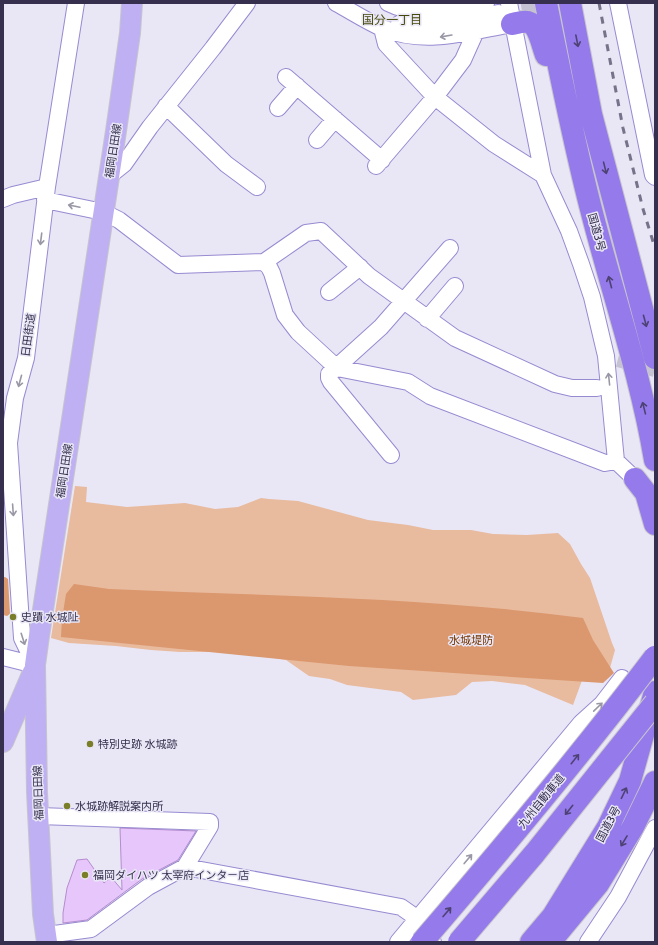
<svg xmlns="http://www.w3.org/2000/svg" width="658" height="945" viewBox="0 0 658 945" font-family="Cabin,'Noto Sans JP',sans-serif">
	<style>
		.green { fill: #e8ba9e }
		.forest { fill: #db976d }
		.building { fill: #e7c6fb; stroke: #b58cce }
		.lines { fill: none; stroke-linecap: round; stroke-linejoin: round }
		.minor-tunnel { stroke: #c5c2d4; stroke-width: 16; stroke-dasharray: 16 8; stroke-linecap: butt }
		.minor-casing { stroke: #988ad1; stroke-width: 18 }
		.major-casing { stroke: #c7c5cd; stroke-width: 22 }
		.highway-casing { stroke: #c7c5cd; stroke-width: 24 }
		.minor { stroke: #fff; stroke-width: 16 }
		.major { stroke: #bfaff3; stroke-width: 20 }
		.highway { stroke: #957aeb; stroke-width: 22 }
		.rail { stroke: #76728a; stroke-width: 3; stroke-dasharray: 7 7; stroke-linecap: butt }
		.highway-bridge-casing { stroke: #c7c5cd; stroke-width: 24; stroke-linecap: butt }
		.highway-bridge { stroke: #957aeb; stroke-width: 22 }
		.oneway { stroke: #9a98a6 }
		.oneway2 { stroke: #4e4275 }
		.poi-dot { fill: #7a7e28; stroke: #e9e7f6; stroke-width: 1.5 }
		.labels { text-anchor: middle; stroke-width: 3; stroke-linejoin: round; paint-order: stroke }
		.street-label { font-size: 11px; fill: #36304e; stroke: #e9e7f6 }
		.poi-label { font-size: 11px; fill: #36304e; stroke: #e9e7f6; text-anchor: start }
		.park-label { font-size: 11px; fill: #763804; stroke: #e9e7f6 }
		.neighbourhood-label { font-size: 12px; fill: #47490b; stroke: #e9e7f6 }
	</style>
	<rect width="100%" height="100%" fill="#e9e7f6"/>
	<path class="green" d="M 75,486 L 87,487 L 86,502 L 127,507 L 185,503 L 215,509 L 238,507 L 261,498 L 269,499 L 298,501 L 368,520 L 408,525 L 433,530 L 471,530 L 493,534 L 527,535 L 558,533 L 570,544 L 581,564 L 590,578 L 612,643 L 615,650 L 608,675 L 584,675 L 573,705 L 525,685 L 492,681 L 472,682 L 456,695 L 413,700 L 401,692 L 347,685 L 330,679 L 309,676 L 286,660 L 251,654 L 240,652 L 180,652 L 151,650 L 116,646 L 69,643 L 51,638 Z"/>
	<path class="forest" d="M 3,577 L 5,577 L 8,579 L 10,614 L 7,616 L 3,615 Z
		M 74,584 L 109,589 C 267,596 426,597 583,618 L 593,640 L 614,673 L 603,683 L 349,666 L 61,637 L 62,619 L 66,594 Z"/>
	<path class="building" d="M 120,828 L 196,831 L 178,860 L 142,879 L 87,920 L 63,923 L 63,913 L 67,888 L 77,860 L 87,859 L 104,883 L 111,877 L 122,890 Z"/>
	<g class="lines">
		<path class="minor-tunnel" d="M 498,13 L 551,3
			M 618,359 L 655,369"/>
		<g class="minor-casing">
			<path id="minor" d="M 336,3 C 351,11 366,21 382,28 C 426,46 467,32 512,24
				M 388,3 C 419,19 453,10 486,3
				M 509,3 L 543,175 L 569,231 L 581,264 L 592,297 L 606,356 L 616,461 L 635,479
				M 618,3 L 653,175 L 655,177
				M 399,24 C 432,30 466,19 498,13
				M 382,28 L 386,44 L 435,97 L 494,144 L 543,175
				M 286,77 L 382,160
				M 166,106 L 226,164 L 257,187
				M 278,108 L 297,86
				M 317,140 L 335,119
				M 376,166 L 435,97 L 463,60 L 476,31
				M 109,176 L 124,164 L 150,127 L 213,48 L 247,3
				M 3,199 L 13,195 L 47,187
				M 45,200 L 103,212 L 119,220 L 178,265 L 264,262 L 269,267 L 272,273 L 285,315 L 298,332 L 337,368 L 408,382 L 430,396 L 605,463 L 616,461
				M 264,262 L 306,233 L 321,231 L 369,276 L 455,338 L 555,384 L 572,388 L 597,388
				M 329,292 L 360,267
				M 427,319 L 455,286
				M 391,455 L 331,382 L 329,378 L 329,374 L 381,327 L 450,248
				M 3,657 L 35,665
				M 35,665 L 22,638 L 9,443 L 15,398 L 26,358 L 47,187 L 76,3
				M 39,816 L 210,822 L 210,826 L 185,867
				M 47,935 L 91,929 L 148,887 L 185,867 L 401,907 L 411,914 L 433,942
				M 398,942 L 581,723 L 602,704 L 622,678
				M 588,942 L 618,897 L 655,828"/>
		</g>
		<g class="major-casing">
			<path id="major" d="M 3,742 L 33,672
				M 47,942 L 43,914 L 37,792 L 35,665 L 39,636 L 116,131 L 130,33 L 132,3"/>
		</g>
		<g class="highway-casing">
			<path id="highway" d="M 546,3 C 560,73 574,144 592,213 C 613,295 641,376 655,460
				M 570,3 L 591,114 L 655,358
				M 512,24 C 517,23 523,21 528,22 C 539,25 542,45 546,55
				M 635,479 L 646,493 L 655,524
				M 531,942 L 553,916 L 608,827 L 630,781 L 655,692
				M 550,942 L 598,884 L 633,827 L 655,782"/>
		</g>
		<use href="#minor" class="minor"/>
		<use href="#major" class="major"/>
		<use href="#highway" class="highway"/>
		<path class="rail" d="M 599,3 L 623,128 L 643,209 L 655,248"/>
		<g class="highway-bridge-casing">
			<path id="highway-bridge" d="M 422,942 C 502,849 581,755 655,657
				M 459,942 L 535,853 L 655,703"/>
		</g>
		<use href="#highway-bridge" class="highway-bridge"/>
	</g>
	<defs><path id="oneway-shaft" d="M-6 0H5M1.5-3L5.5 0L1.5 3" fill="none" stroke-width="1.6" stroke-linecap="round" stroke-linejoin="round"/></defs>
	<g class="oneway">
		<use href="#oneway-shaft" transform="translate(446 36) rotate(170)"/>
		<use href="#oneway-shaft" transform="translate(74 206) rotate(-168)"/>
		<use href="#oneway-shaft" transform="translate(41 239) rotate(97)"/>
		<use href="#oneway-shaft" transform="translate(609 379) rotate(-96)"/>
		<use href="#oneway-shaft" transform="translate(20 381) rotate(105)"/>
		<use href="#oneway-shaft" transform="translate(13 510) rotate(86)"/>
		<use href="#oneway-shaft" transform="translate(23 639) rotate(72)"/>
		<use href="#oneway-shaft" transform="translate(598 707) rotate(-44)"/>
		<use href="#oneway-shaft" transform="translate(468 859) rotate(-50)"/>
	</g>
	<g class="oneway2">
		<use href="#oneway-shaft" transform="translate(577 41) rotate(79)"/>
		<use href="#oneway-shaft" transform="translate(605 168) rotate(76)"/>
		<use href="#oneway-shaft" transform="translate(610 282) rotate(-105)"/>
		<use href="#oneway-shaft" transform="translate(645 321) rotate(75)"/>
		<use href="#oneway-shaft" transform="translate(644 408) rotate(-104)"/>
		<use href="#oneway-shaft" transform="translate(575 759) rotate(-51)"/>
		<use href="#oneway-shaft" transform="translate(624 793) rotate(-64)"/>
		<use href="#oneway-shaft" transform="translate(569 810) rotate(129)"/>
		<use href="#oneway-shaft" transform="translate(624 841) rotate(121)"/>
		<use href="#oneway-shaft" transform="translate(447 912) rotate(-49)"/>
	</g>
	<g class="poi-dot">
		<circle cx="13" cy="617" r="4"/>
		<circle cx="90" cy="744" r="4"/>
		<circle cx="67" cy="806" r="4"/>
		<circle cx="85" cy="875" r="4"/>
	</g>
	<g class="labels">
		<g class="street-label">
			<text transform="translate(113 151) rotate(-81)" y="4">福岡日田線</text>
			<text transform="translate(597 232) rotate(75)" y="4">国道3号</text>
			<text transform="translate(28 335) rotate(-82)" y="4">日田街道</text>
			<text transform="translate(64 471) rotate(-81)" y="4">福岡日田線</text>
			<text transform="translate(38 793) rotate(-92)" y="4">福岡日田線</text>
			<text transform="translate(541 801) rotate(-51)" y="4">九州自動車道</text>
			<text transform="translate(608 824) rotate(-62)" y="4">国道3号</text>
		</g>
		<g class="poi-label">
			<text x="21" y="621">史蹟 水城阯</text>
			<text x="98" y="748">特別史跡 水城跡</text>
			<text x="75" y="810">水城跡解説案内所</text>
			<text x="93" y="879">福岡ダイハツ 太宰府インタ－店</text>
		</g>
		<g class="park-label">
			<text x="471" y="644">水城堤防</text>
		</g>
		<g class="neighbourhood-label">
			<text x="392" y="24">国分一丁目</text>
		</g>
	</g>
	<rect width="658" height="945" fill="none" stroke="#36304e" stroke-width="8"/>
</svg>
